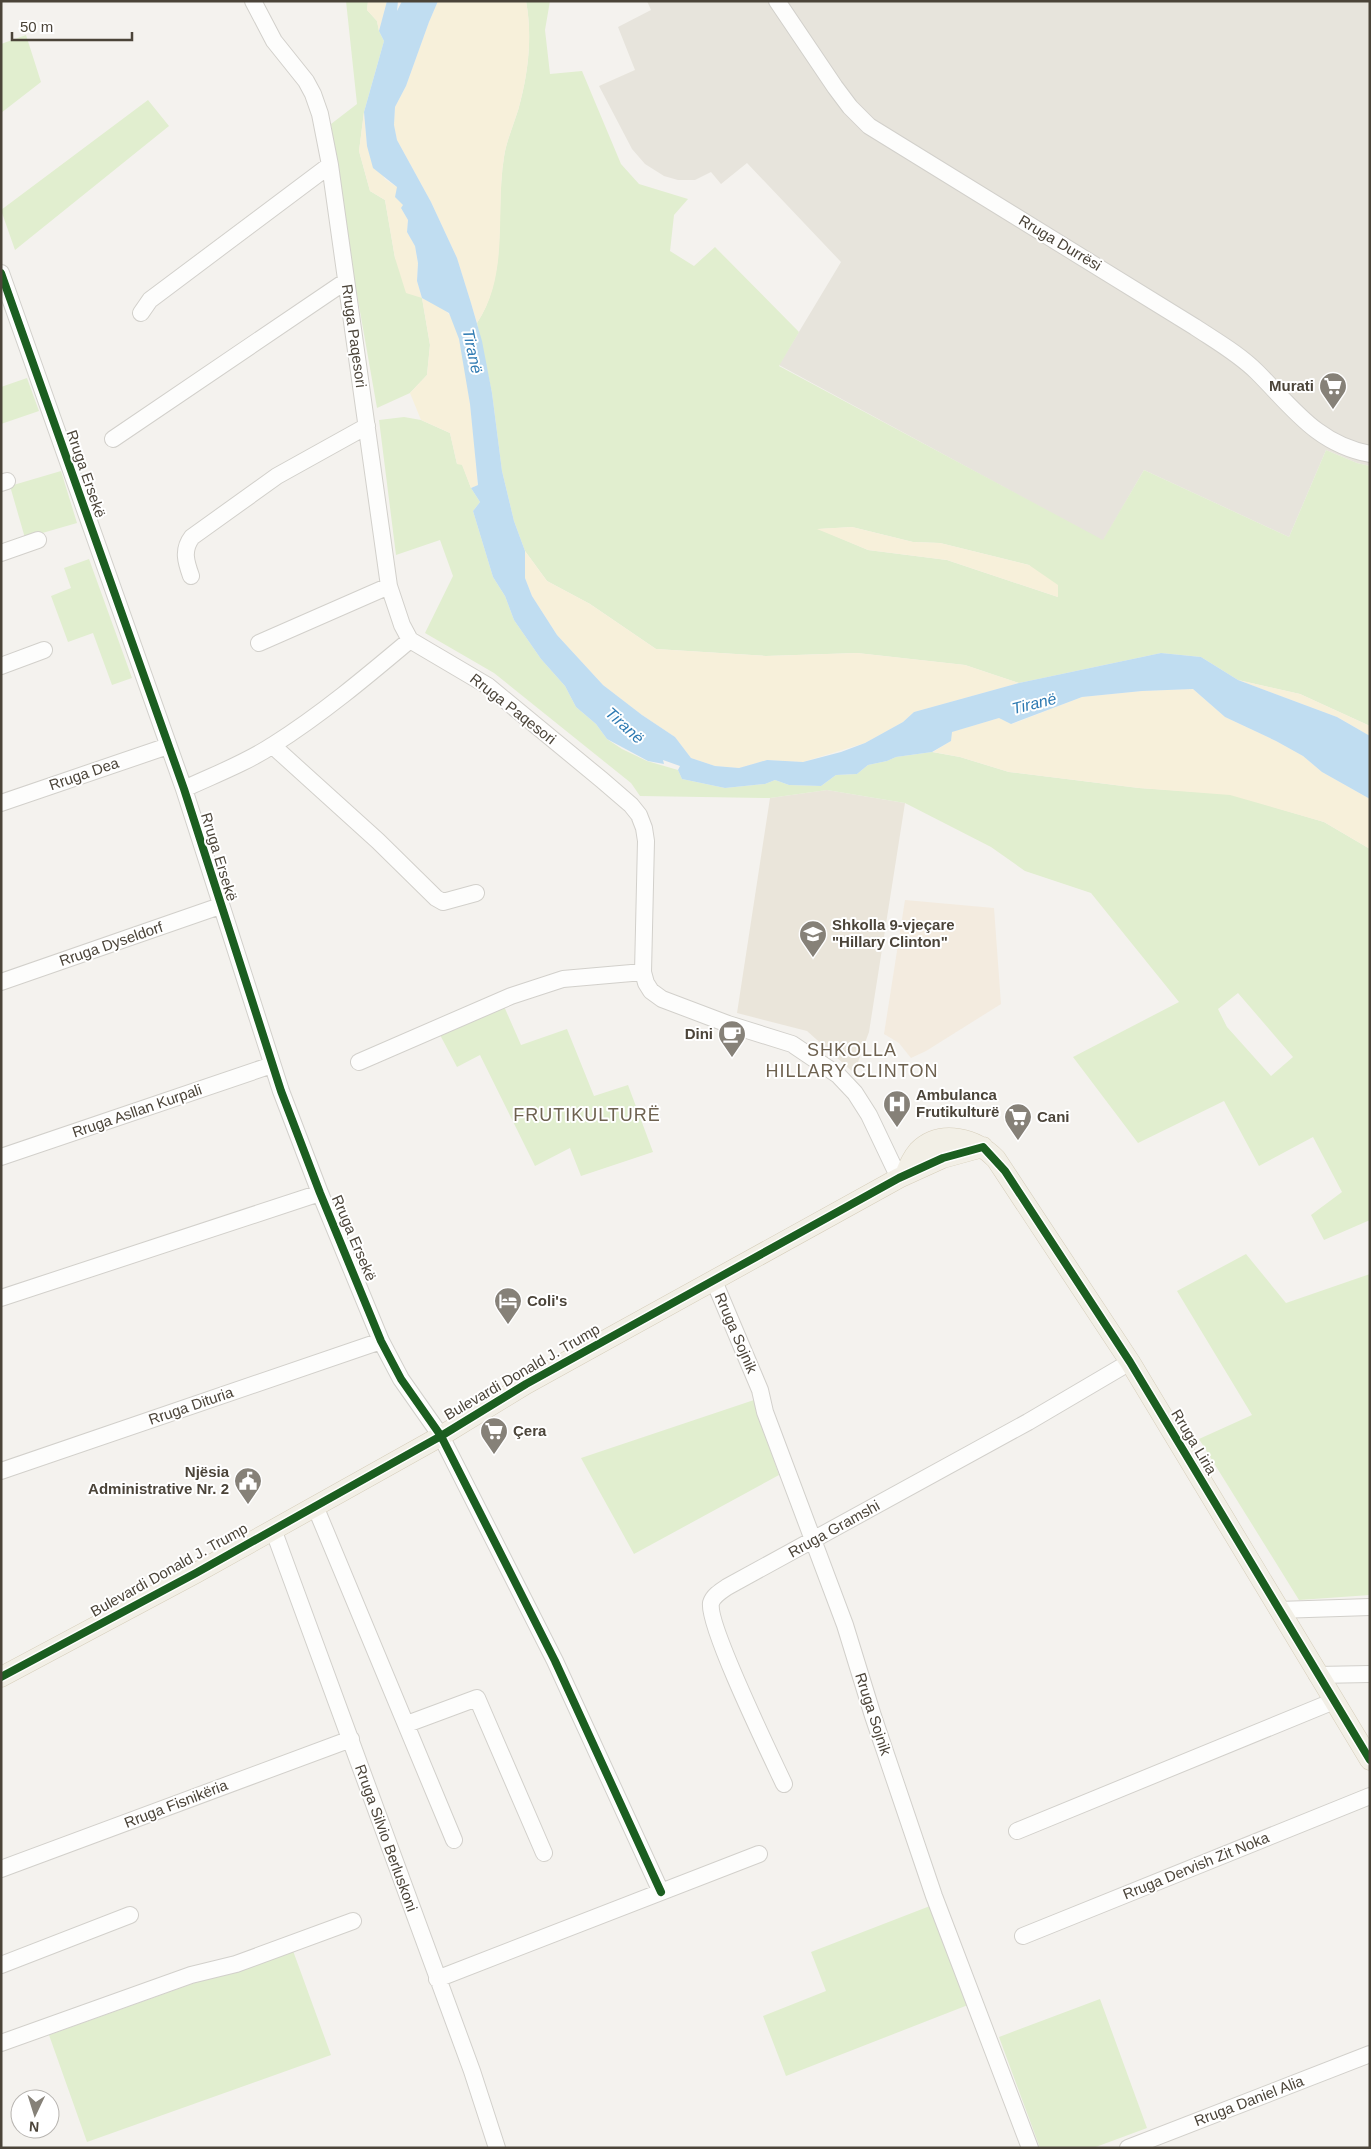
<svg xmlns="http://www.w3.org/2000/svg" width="1371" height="2149" viewBox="0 0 1371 2149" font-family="Arial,sans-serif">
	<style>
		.residential { fill: #e7e4dc }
		.commercial { fill: #f3ebdf }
		.education { fill: #eae5da }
		.green { fill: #e1eecf; fill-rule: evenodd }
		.sand { fill: #f7f0da }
		.water { fill: #c0ddf1 }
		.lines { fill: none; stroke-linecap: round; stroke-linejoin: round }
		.minor-casing { stroke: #d2d0cb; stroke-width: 18 }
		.major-casing { stroke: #d6cebb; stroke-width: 21 }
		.minor { stroke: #fdfdfc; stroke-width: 16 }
		.major { stroke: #f2efe6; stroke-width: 20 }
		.cycleway-casing { stroke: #fff; stroke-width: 11 }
		.cycleway { stroke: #1b5e20; stroke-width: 8 }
		.labels { text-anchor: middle; stroke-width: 4; stroke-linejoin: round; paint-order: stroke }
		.street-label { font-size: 15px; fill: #4b4439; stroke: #fff }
		.poi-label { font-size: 15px; font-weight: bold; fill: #4b4439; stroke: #fff; text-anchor: start }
		.water-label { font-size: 16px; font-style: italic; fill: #2e7ab2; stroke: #fff }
		.quarter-label { font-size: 18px; letter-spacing: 1px; fill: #6e6250; stroke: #fff }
	</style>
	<rect width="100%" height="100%" fill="#f4f2ee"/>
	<path class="residential" d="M 647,1 L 1370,1 L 1370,466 L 1357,463 L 1326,450 L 1289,537 L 1144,470 L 1103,541 L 779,365 L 841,262 L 747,163 L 721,184 L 711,172 L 695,180 L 678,180 L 664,176 L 645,164 L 632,149 L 599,86 L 635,70 L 618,27 L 651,10 Z"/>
	<path class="commercial" d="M 905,900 L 994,908 L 1001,1004 L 926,1051 L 911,1058 L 899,1043 L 884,1034 Z"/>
	<path class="education" d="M 827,790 L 905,803 L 869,1032 L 854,1073 L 807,1031 L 737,1013 L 770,798 Z"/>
	<path class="green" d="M 346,1 L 368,1 L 367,10 L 377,21 L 379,31 L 384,41 L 364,112 L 359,151 L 370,191 L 385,200 L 395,258 L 422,298 L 430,345 L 427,375 L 410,393 L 377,408 L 352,266 L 331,124 L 357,104 Z
		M 526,1 L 550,1 L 545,30 L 550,74 L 582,71 L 621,164 L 639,184 L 688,199 L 674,215 L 670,251 L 694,266 L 715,247 L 799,332 L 779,366 L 1103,540 L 1144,470 L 1289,537 L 1326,450 L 1357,463 L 1370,466 L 1370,726 L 1300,694 L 1238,680 L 1201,657 L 1161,653 L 1019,683 L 965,665 L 857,653 L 766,656 L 656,649 L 590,604 L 547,581 L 525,551 L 514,521 L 502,471 L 492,393 L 477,323 C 509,274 495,212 504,157 C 507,137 517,118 521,99 C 529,67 532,33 526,1 ZM 852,527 L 913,542 L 940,543 L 1029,565 L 1058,597 L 947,560 L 868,550 L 819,529 Z
		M 26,35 L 41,82 L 1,113 L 1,44 Z
		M 148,100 L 169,126 L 15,250 L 1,210 Z
		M 27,378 L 39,411 L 1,424 L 1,387 Z
		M 404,417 L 421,420 L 450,433 L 457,464 L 462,464 L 471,488 L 480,502 L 473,511 L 493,577 L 505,596 L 514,620 L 541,659 L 565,686 L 576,707 L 596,724 L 607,739 L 622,749 L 647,761 L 678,770 L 682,779 L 725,788 L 765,784 L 775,780 L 789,785 L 821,786 L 836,775 L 857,774 L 868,765 L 887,761 L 896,757 L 932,752 L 960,757 L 1009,772 L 1139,788 L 1230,794 L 1324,822 L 1370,849 L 1370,1220 L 1324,1240 L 1311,1215 L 1342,1192 L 1313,1137 L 1259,1166 L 1224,1101 L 1138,1143 L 1073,1057 L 1179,1002 L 1091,893 L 1025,871 L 991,847 L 905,803 L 827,790 L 770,798 L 640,796 L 631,783 L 494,673 L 425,633 L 453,576 L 440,540 L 396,555 L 379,420 ZM 1238,993 L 1293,1057 L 1271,1076 L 1227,1027 L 1218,1009 Z
		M 61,471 L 77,523 L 25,538 L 10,486 Z
		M 89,559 L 132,678 L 112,685 L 93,633 L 68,642 L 51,596 L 71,588 L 64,568 Z
		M 503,1004 L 521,1045 L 567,1029 L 594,1096 L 628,1085 L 653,1152 L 581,1176 L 570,1148 L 535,1166 L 480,1055 L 457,1067 L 439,1033 Z
		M 1246,1254 L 1286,1303 L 1370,1274 L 1370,1595 L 1299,1600 L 1199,1439 L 1252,1415 L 1177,1291 Z
		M 754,1400 L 779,1475 L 634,1554 L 581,1458 Z
		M 930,1906 L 968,2005 L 786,2076 L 763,2016 L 826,1991 L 811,1952 Z
		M 292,1948 L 331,2055 L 87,2142 L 49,2035 Z
		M 1100,1999 L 1147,2128 L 1093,2148 L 1040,2148 L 999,2037 Z"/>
	<path class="sand" d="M 368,1 L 387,1 L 379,31 L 377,21 L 367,10 Z
		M 438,1 L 526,1 C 532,33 529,67 521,99 C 517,118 507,137 504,157 C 495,212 510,274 477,323 L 457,258 L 431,202 L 397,140 L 394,125 L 395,107 L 406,86 L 429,22 Z
		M 364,112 L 367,146 L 385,179 L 397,187 L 403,205 L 401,208 L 408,220 L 407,232 L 415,246 L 418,263 L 417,281 L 422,298 C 430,302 442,307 448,313 C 467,332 475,454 478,485 L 471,488 L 462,465 L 457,464 L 450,433 L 421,420 L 410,393 L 427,375 L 430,345 L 422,298 L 406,293 L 395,258 L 385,200 L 370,191 L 359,151 Z
		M 852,527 L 913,542 L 940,543 L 1029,565 L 1058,585 L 1058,597 L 947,560 L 868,550 L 817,529 Z
		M 525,551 L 547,581 L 590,604 L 656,649 L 766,656 L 857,653 L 965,665 L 1019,683 L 914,712 L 903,722 L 865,743 L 803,762 L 767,760 L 739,768 L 715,766 L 691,758 L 675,737 L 642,715 L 603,685 L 557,635 L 532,596 L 525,578 Z
		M 1238,680 L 1300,694 L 1370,726 L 1370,736 L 1337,717 Z
		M 1193,689 L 1225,717 L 1276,741 L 1303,756 L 1322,772 L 1370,799 L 1370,849 L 1324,822 L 1230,795 L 1139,788 L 1009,772 L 960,757 L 933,752 L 951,741 L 951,732 L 999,718 L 1012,724 L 1082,697 L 1142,691 Z"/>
	<path class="water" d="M 387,1 L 398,1 L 397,11 L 402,1 L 438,1 L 429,22 L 406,86 L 395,107 L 394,125 L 397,140 L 431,202 L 457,258 L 471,303 L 482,341 L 492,393 L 502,471 L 514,521 L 525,551 L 525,578 L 532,596 L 557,635 L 603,685 L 642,715 L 675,737 L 691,758 L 715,766 L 739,768 L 767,760 L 803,762 L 841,752 L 865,743 L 903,722 L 914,712 L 1019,683 L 1161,653 L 1201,657 L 1238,680 L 1337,717 L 1370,736 L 1370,799 L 1322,772 L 1303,756 L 1276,741 L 1225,717 L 1193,689 L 1142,691 L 1082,697 L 1011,724 L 999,718 L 952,732 L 951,741 L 932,752 L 896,757 L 887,761 L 868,765 L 857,774 L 836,775 L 821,786 L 789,785 L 775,780 L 765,784 L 725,788 L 682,779 L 678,770 L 680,766 L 663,760 L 664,764 L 648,761 L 607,739 L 596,724 L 576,707 L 565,686 L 541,659 L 514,620 L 505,596 L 493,577 L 473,511 L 480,502 L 471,488 L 478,485 L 470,404 L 459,339 L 449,313 L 422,298 L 417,281 L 418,263 L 415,246 L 407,232 L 408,220 L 401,208 L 403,205 L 395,197 L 397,187 L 373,168 L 367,146 L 364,112 L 384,41 L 379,31 Z"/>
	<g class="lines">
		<g class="minor-casing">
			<path id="minor" d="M 253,1 L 274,41 L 306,81 L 313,94 L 320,114 L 330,165 L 389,586 L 402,625 L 410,640 L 488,686 L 602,780 L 631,805 L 639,815 L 644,828 L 646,841 L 643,972 L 646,983 L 651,991 L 662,999 L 728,1024 L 792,1044 L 838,1075 L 855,1093 L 869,1115 L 899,1178
				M 777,1 L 835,87 L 850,107 L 869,126 L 1195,327 C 1216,341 1239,354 1257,372 C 1293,408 1317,444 1370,454
				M 1,273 L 184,789 L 281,1091 L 320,1193 L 381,1341 L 401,1379 L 441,1436 L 513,1578 L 555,1661 L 661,1892
				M 141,313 L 150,300 L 330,165
				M 113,439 L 346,281
				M 1,483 L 7,481
				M 1,553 L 38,540
				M 191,576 C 186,562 182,550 192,537 L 277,476 L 367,426
				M 259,643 L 389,586
				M 1,666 L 44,650
				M 273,746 L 378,841 L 436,898 L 443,902 L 476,893
				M 184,789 C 214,775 246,763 273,745 C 322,714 366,677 410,640
				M 1,803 L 168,746
				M 1,982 L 220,906
				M 359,1062 L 511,996 L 563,979 L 643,972
				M 1,1157 L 272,1065
				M 714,1281 L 760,1390 L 765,1412 L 845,1625 L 873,1716 L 934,1896 L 1030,2148
				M 1,1298 L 320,1193
				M 1,1471 L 381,1341
				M 315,1506 L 454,1840
				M 273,1529 L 472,2071 L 497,2148
				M 1278,1610 L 1370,1607
				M 1317,1675 L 1370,1674
				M 407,1724 L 477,1698 L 544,1853
				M 784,1784 C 771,1756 707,1625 711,1603 C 713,1596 721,1591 727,1587 L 1028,1422 L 1130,1362
				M 1017,1831 L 1334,1701
				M 1,1869 L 351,1739
				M 1023,1936 L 1370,1796
				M 1,1965 L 130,1915
				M 437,1979 L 759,1854
				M 1,2043 L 191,1975 L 236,1964 L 353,1921
				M 1128,2148 L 1370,2054"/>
		</g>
		<g class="major-casing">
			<path id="major" d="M 905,1175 C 908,1167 912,1158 918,1151 C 941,1128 977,1139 996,1159 L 1130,1362 L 1370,1760
				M 1,1677 L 196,1573 L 441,1436 L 526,1384 L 899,1178 L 943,1158 L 983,1147"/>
		</g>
		<use href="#minor" class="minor"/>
		<use href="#major" class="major"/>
		<g class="cycleway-casing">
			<path id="cycleway" d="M 1,273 L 184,789 L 281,1091 L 320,1193 L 381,1341 L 401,1379 L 441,1436 L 513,1578 L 555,1661 L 661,1892
				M 1,1677 L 196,1573 L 441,1436 L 526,1384 L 899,1178 L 943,1158 L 983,1147 L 1005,1171 L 1130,1362 L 1370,1760"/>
		</g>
		<use href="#cycleway" class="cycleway"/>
	</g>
	<defs>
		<g id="supermarket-pin" transform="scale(1.4375)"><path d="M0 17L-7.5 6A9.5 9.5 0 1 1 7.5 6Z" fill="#868178" stroke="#fff"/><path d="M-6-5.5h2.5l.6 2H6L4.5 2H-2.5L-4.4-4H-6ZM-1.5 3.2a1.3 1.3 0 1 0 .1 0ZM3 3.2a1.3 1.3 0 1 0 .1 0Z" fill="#fff"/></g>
		<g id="school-pin" transform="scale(1.4375)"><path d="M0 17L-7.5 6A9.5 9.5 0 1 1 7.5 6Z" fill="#868178" stroke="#fff"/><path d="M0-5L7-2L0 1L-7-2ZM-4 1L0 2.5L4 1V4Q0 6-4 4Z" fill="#fff"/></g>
		<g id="cafe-pin" transform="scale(1.4375)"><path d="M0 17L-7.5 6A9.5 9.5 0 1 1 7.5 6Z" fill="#868178" stroke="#fff"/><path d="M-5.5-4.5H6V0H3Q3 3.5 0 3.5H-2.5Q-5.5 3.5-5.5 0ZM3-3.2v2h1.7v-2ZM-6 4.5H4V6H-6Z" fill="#fff"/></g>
		<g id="hospital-pin" transform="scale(1.4375)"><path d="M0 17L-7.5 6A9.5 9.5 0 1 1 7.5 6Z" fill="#868178" stroke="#fff"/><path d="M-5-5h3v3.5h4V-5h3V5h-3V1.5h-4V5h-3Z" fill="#fff"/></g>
		<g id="hotel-pin" transform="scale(1.4375)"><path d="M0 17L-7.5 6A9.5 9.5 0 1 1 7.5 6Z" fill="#868178" stroke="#fff"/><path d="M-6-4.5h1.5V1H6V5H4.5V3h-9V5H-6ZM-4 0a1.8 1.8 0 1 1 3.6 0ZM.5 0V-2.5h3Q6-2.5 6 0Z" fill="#fff"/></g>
		<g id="civic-pin" transform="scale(1.4375)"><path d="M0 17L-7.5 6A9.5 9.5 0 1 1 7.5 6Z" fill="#868178" stroke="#fff"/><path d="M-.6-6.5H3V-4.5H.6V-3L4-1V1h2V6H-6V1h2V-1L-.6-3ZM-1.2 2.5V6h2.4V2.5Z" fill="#fff"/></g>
	</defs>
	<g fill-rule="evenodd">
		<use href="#supermarket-pin" x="1333" y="386"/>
		<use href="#school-pin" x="813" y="934"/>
		<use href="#cafe-pin" x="732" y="1034"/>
		<use href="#hospital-pin" x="897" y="1104"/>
		<use href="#supermarket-pin" x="1018" y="1117"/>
		<use href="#hotel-pin" x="508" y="1301"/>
		<use href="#supermarket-pin" x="494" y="1431"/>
		<use href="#civic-pin" x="248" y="1481"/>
	</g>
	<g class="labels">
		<g class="street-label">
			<text transform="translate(1060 243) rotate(31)" y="5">Rruga Durrësi</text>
			<text transform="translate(354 336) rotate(82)" y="5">Rruga Paqesori</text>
			<text transform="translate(86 474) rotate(71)" y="5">Rruga Ersekë</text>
			<text transform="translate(513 709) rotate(38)" y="5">Rruga Paqesori</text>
			<text transform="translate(84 774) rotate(-19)" y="5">Rruga Dea</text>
			<text transform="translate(219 857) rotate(73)" y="5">Rruga Ersekë</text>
			<text transform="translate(111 944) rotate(-19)" y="5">Rruga Dyseldorf</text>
			<text transform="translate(137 1111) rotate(-19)" y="5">Rruga Asllan Kurpali</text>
			<text transform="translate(354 1238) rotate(67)" y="5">Rruga Ersekë</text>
			<text transform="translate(736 1333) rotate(67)" y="5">Rruga Sojnik</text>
			<text transform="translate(522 1372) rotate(-30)" y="5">Bulevardi Donald J. Trump</text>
			<text transform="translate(191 1406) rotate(-19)" y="5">Rruga Dituria</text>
			<text transform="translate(1194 1442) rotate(59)" y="5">Rruga Liria</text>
			<text transform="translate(834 1529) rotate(-29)" y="5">Rruga Gramshi</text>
			<text transform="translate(169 1570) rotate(-29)" y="5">Bulevardi Donald J. Trump</text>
			<text transform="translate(873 1714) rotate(72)" y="5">Rruga Sojnik</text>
			<text transform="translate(176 1804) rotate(-21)" y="5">Rruga Fisnikëria</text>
			<text transform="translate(386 1838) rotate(70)" y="5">Rruga Silvio Berluskoni</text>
			<text transform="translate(1196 1866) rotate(-22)" y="5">Rruga Dervish Zit Noka</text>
			<text transform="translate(1249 2101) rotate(-21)" y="5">Rruga Daniel Alia</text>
		</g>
		<g class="poi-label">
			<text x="1314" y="391" text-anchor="end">Murati</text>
			<text x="832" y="930">Shkolla 9-vjeçare<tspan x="832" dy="17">"Hillary Clinton"</tspan></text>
			<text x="713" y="1039" text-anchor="end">Dini</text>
			<text x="916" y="1100">Ambulanca<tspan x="916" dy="17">Frutikulturë</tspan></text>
			<text x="1037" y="1122">Cani</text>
			<text x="527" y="1306">Coli's</text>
			<text x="513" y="1436">Çera</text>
			<text x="229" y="1477" text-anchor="end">Njësia<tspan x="229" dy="17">Administrative Nr. 2</tspan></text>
		</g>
		<g class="water-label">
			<text transform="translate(473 351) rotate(78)" y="6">Tiranë</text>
			<text transform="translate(1034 703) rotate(-14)" y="6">Tiranë</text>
			<text transform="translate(625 725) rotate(42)" y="6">Tiranë</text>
		</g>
		<g class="quarter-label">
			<text x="852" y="1056">SHKOLLA<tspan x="852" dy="21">HILLARY CLINTON</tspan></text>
			<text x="587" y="1121">FRUTIKULTURË</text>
		</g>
	</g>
	<rect width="1371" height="2149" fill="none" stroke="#4b4439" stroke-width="5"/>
	<g transform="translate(35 2114) rotate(184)"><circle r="24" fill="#ffffff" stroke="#b7b4b0"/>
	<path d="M0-4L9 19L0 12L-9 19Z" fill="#868178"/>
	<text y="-8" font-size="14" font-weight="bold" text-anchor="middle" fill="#4b4439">N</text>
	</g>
	<path d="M12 32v8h120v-8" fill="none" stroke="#4b4439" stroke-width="2.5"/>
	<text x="20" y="32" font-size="15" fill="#4b4439" stroke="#ffffff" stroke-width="4" paint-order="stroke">50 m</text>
</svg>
